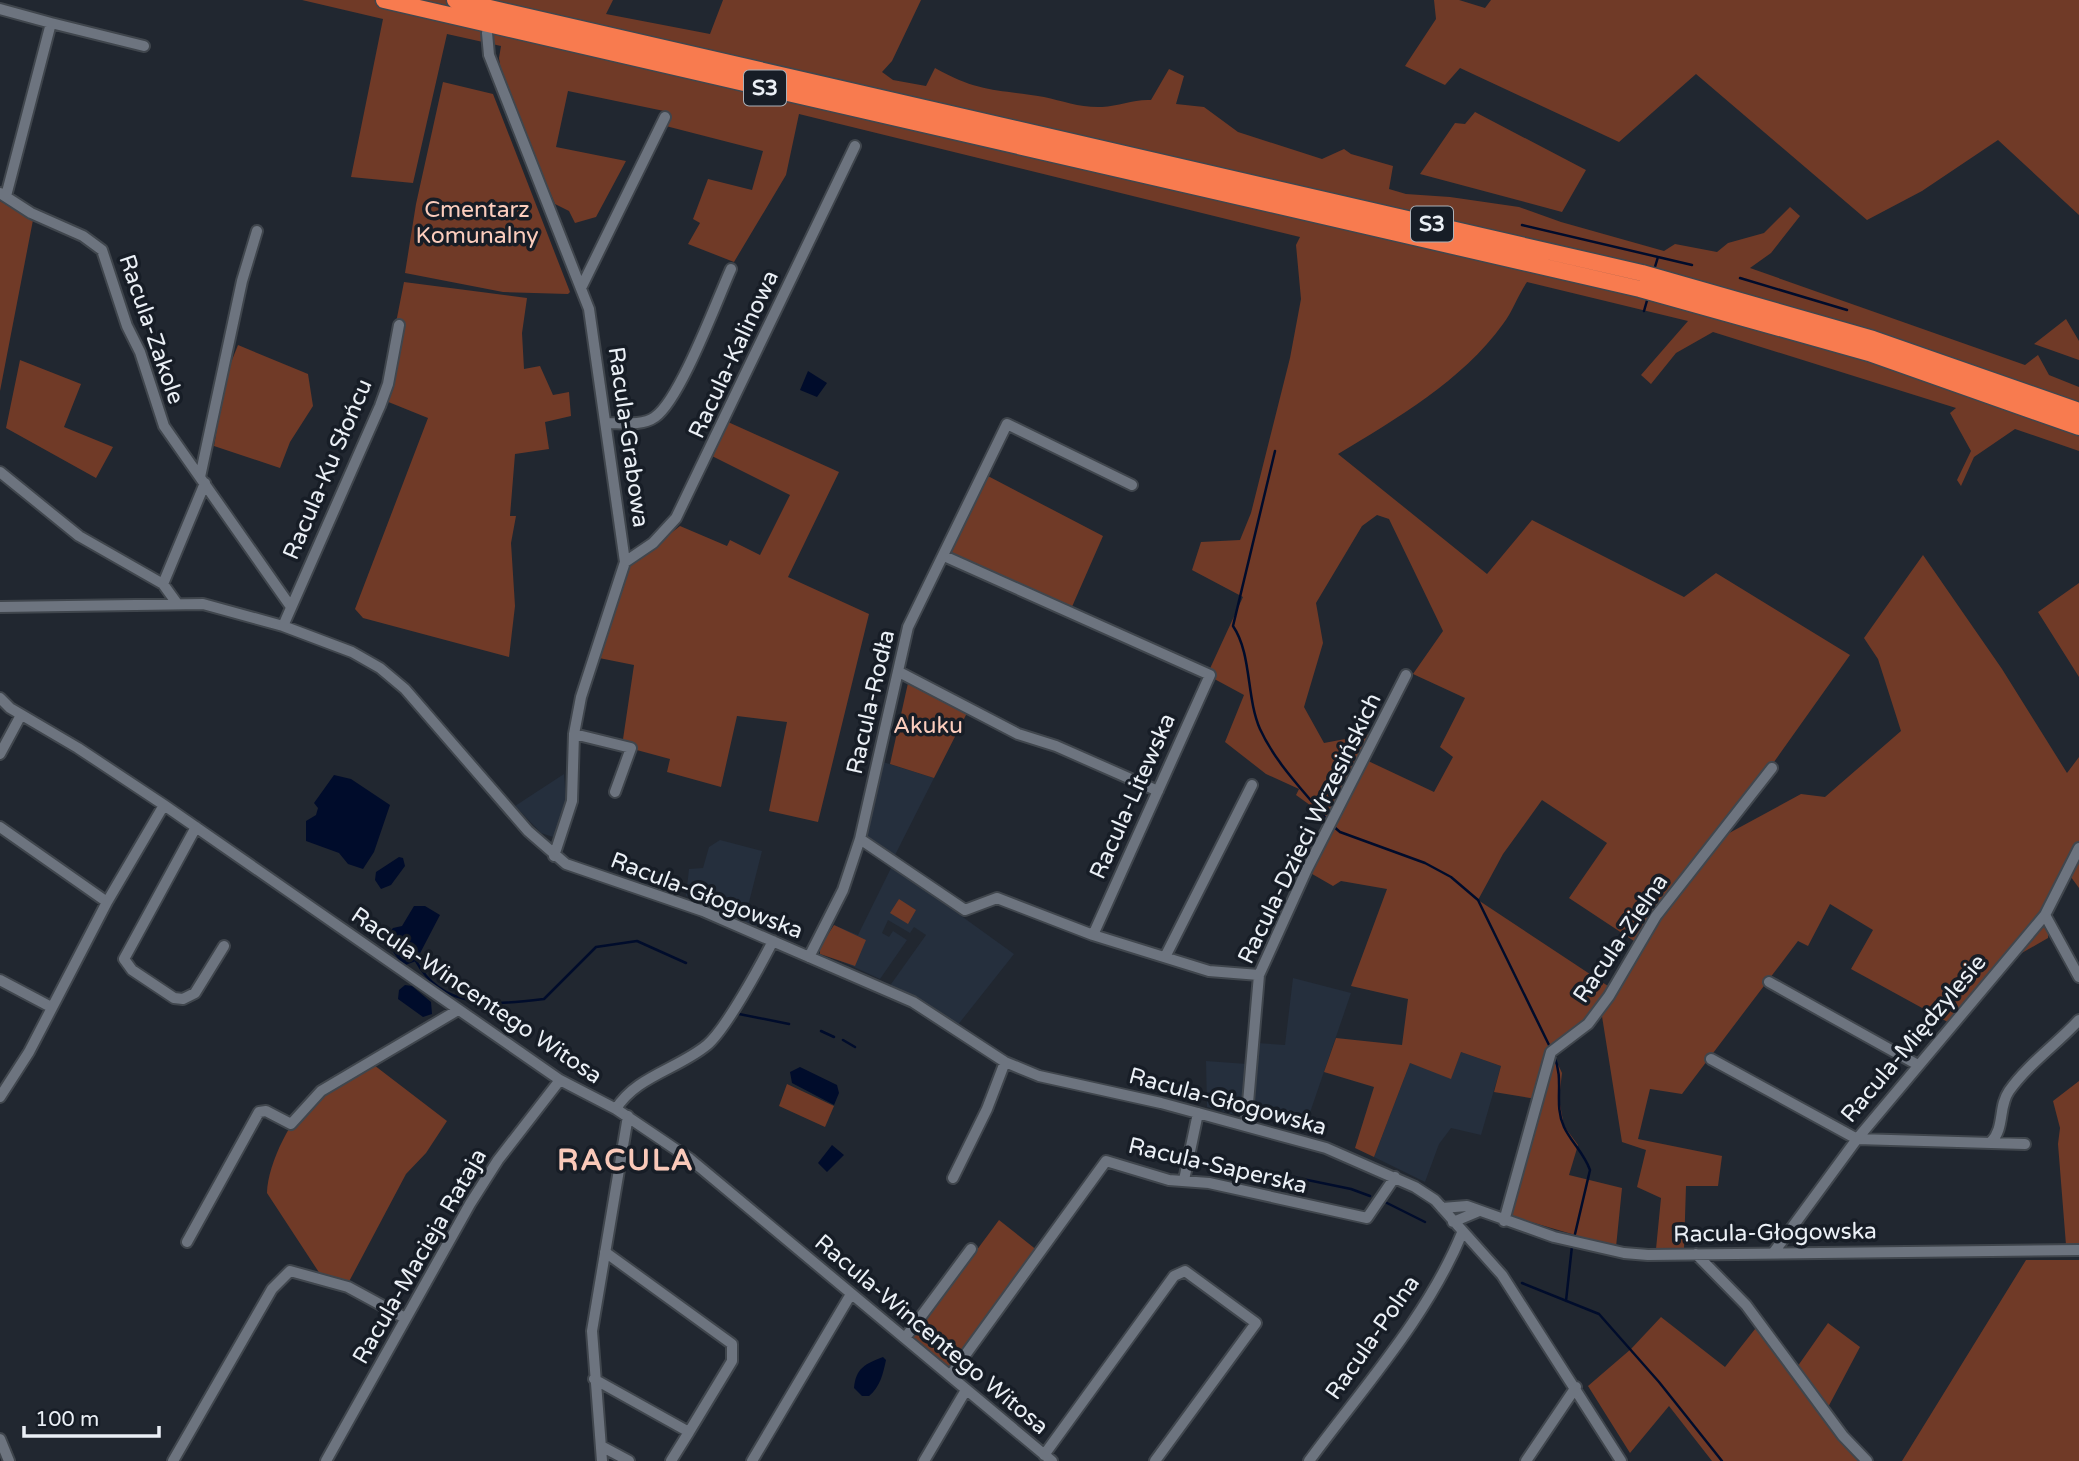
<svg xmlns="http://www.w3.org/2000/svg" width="2079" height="1461" viewBox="0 0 2079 1461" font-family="'Varela Round',sans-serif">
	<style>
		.built { fill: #252f3d }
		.green { fill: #703a27; fill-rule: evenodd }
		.water { fill: #000c2b }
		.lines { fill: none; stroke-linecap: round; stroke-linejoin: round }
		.stream { stroke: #000c2b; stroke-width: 2.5 }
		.minor-casing { stroke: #40464d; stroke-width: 14 }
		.highway-casing { stroke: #40464d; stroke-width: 19 }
		.minor { stroke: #6d747f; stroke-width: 10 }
		.highway { stroke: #f87b4f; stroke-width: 16 }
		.labels { text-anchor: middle; stroke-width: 7; stroke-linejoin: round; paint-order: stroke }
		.shield { fill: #171d26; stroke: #abb1b8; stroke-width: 2 }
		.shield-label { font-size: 21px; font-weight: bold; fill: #ebf0f6 }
		.park-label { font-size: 23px; fill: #fbcdbd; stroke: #171d26 }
		.street-label { font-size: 23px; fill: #ebf0f6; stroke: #171d26 }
		.district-label { font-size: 30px; font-weight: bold; letter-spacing: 2px; fill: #fac9b9; stroke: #171d26 }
	</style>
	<rect width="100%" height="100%" fill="#212730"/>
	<path class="built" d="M 883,762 L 934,778 L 894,857 L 866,837 Z
		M 564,774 L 566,801 L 558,832 L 553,837 L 541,833 L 515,806 Z
		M 720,840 L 762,851 L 746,914 L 759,919 L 757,927 L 686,896 L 689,869 L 703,868 L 709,847 Z
		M 892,866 L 1014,954 L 957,1026 L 889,987 L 926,935 L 914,927 L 910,933 L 888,920 L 882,933 L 889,937 L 893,931 L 907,940 L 880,979 L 819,951 L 834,925 L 858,935 Z
		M 1293,978 L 1351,993 L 1304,1130 L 1282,1122 L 1257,1120 L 1259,1105 L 1251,1103 L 1257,1043 L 1285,1045 Z
		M 1461,1052 L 1501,1066 L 1481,1135 L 1451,1128 L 1439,1144 L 1425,1182 L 1374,1157 L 1410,1063 L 1451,1078 Z
		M 1206,1061 L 1247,1064 L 1246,1095 L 1241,1112 L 1235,1115 L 1207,1107 Z"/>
	<path class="green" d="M 302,0 L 613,0 L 606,14 L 710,34 L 723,0 L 921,0 L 892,61 L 882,72 L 893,80 L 926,86 L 935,68 C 979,93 998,89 1044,97 C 1063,101 1081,108 1102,107 C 1119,106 1134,99 1151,100 L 1169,69 L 1184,76 L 1176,104 L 1204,107 L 1238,132 L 1322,159 L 1344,149 L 1351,154 L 1393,166 L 1389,189 L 1406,194 L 1450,197 L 1519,207 L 1561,222 L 1664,251 L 1675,244 L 1717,252 L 1728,243 L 1764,233 L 1790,207 L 1800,216 L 1771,253 L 1750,268 L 2025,365 L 2038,355 L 2049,375 L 2079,387 L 2079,451 L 2015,429 L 1974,457 L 1961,486 L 1957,480 L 1971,451 L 1950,413 L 1956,408 L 1713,332 L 1676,353 L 1651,384 L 1641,375 L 1688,321 L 1527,282 C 1518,295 1513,311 1503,324 C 1462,381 1396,419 1338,454 L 1487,574 L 1532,520 L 1684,597 L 1716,573 L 1850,655 L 1720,838 L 1801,794 L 1825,797 L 1901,731 L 1878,659 L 1864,638 L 1923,555 L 2002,669 L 2067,773 L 2079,757 L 2079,888 L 2068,873 L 2050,914 L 2048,938 L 2020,954 L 1955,1026 L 1851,969 L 1873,930 L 1830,904 L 1808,946 L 1798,941 L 1682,1094 L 1650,1089 L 1638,1139 L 1722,1156 L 1718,1186 L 1686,1186 L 1684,1249 L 1656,1249 L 1661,1198 L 1637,1187 L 1646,1150 L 1622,1142 L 1601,1010 L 1552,1052 L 1562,1073 L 1559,1099 L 1564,1126 L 1578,1145 L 1569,1175 L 1622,1188 L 1616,1247 L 1510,1216 L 1542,1100 L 1494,1092 L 1501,1066 L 1461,1052 L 1451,1079 L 1410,1063 L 1374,1157 L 1355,1148 L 1374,1087 L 1324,1072 L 1336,1038 L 1402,1045 L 1408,999 L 1351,986 L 1387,889 L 1341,881 L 1333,886 L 1307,871 L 1331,824 L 1321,813 L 1296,795 L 1299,789 L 1266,774 L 1225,742 L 1244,695 L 1207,675 L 1243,597 L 1192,570 L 1201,542 L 1240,540 L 1251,513 L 1290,358 L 1301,299 L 1296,245 L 1300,237 L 799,114 L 786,175 L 734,262 L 688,244 L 700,223 L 693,219 L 708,179 L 752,190 L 763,151 L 658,124 L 664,111 L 568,91 L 556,147 L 626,161 L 596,217 L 575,223 L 569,211 L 555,204 L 502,78 L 499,58 L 501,46 L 447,34 L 413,183 L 351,177 L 383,19 ZM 1377,515 L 1389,519 L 1443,631 L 1413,674 L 1465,698 L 1440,747 L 1453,757 L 1434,792 L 1366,760 L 1377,733 L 1324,743 L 1304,707 L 1323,643 L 1316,603 L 1362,526 ZM 1542,800 L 1607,843 L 1569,898 L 1640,945 L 1614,990 L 1478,900 L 1503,854 Z
		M 1434,0 L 1459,0 L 1485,8 L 1491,0 L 2079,0 L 2079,215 L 1998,140 L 1922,191 L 1867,220 L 1696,74 L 1619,142 L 1460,68 L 1445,85 L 1405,66 L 1436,19 Z
		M 443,82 L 493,94 L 570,292 L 568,294 L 503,292 L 405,273 L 416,204 Z
		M 1475,112 L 1586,170 L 1562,212 L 1420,174 L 1455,123 L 1465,124 Z
		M 0,201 L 33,220 L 0,391 Z
		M 404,282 L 527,298 L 522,333 L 524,369 L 540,366 L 553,395 L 569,392 L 571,416 L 545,422 L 549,449 L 515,454 L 510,516 L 516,516 L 511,543 L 515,606 L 509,657 L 363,618 L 355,609 L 428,418 L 381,399 Z
		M 2066,319 L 2079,341 L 2079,360 L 2034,344 Z
		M 238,345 L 308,374 L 313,406 L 290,442 L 280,468 L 214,446 L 226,375 Z
		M 20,360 L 81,384 L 64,427 L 113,447 L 96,478 L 6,428 Z
		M 728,422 L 839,472 L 788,577 L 869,614 L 818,822 L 769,811 L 787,722 L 737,716 L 721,787 L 667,772 L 670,759 L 622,746 L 634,665 L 599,658 L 630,565 L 680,526 L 727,546 L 730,540 L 760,555 L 790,495 L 712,456 Z
		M 986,475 L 1103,536 L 1071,609 L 948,554 Z
		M 2079,583 L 2079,677 L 2038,612 Z
		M 908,683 L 968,711 L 934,778 L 890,764 Z
		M 899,899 L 916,910 L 908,924 L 890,913 Z
		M 834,925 L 866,940 L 855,966 L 820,954 L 820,947 Z
		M 370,1062 L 447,1121 L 426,1153 L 406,1174 L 344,1291 L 322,1277 L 267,1193 C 268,1162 292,1117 314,1095 C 327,1081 353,1072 370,1062 Z
		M 2079,1081 L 2079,1245 L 2066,1245 L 2058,1144 L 2060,1128 L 2053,1101 Z
		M 787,1084 L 834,1106 L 825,1127 L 779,1106 Z
		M 999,1220 L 1038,1251 L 959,1360 L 949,1368 L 943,1366 L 911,1339 Z
		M 2026,1260 L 2079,1260 L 2079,1461 L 1902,1461 Z
		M 1661,1317 L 1725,1367 L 1759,1324 L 1795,1370 L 1828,1323 L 1860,1347 L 1825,1413 L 1864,1461 L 1712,1461 L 1669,1406 L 1630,1453 L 1588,1386 L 1631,1349 Z"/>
	<path class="water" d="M 808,371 L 827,383 L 817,397 L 800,390 Z
		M 334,775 L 351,779 L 390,805 L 374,852 L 363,869 L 348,864 L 339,853 L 306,841 L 306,821 L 316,815 L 318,808 L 314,803 Z
		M 399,857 L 403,858 L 405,866 L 391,885 L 381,889 L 375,880 L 376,872 Z
		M 414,906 L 425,906 L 440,915 L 416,961 L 403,966 L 384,939 L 393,928 L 402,926 Z
		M 405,985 L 412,986 L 431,1002 L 432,1014 L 423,1017 L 398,999 L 399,990 Z
		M 800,1067 L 837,1085 L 839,1093 L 834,1105 L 792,1083 L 790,1072 Z
		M 832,1145 L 844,1155 L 827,1172 L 818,1163 Z
		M 883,1357 L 886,1360 C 883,1374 880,1387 869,1396 L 862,1396 L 854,1388 C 856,1368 865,1364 883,1357 Z"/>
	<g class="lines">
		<path class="stream" d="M 1522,225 L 1692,265
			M 1654,270 L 1658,257
			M 1740,278 L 1847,310
			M 1644,311 L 1648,297
			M 1275,451 L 1233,626 C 1252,654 1246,697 1260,729 C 1276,764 1305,792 1328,821
			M 1333,826 L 1340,832 L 1425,863 L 1451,877 L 1478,900 L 1550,1047
			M 416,961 C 442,1010 496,1005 544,999 L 596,947 L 637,941 L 686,963
			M 734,1013 L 789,1024
			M 821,1031 L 834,1037
			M 843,1040 L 855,1047
			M 1554,1056 C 1565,1081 1553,1103 1564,1127 C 1571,1142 1584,1153 1590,1170 L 1575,1234
			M 1269,1172 L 1351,1189 L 1370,1196
			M 1385,1202 L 1425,1222
			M 1522,1283 L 1599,1314 L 1659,1382 L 1722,1461
			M 1566,1301 L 1572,1246"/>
		<g class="minor-casing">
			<path id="minor" d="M 0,9 L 51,23 L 6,196
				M 51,23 L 144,46
				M 487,33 L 489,55 L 589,309 L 625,562 L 581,697 L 574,734 L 572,801 L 554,856
				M 0,193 L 31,213 L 83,236 L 102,250 L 127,326 L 140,352 L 164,426 L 291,607
				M 582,286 L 665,117
				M 608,423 C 622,423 643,426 655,417 C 680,400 717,300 731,269
				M 0,472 L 79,536 L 163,584 L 176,602
				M 200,477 L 242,281 L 257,231
				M 944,556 L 1210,675 L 1093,935
				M 625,562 L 653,543 L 676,518 L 855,146
				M 163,584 L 205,483
				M 0,607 L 203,604 L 283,626 L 352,652 L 380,668 L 405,689 L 528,831 L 566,864 L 703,911 L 913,1002 L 1005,1062 L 1039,1076 L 1161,1103 L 1326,1148 L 1415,1187 L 1435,1200 L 1502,1275 L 1621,1461
				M 283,626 L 380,406 L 388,384 L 399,325
				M 899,672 L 1018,734 L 1056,746 L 1158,791
				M 0,698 L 10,708 L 78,748 L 164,805 L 560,1080 L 616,1109 L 690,1159 L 1052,1461
				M 574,734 L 631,748 L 615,792
				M 0,754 L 21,715
				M 0,827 L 107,902
				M 196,827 L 124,959 L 132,970 L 174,998 L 183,999 L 195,993 L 224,946
				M 860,839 L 965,910 L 997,898 L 1093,935 L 1209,971 L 1259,975
				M 2045,915 L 2079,977
				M 809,957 L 843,890 L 860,839 L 908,627 L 1007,424 L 1132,485
				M 1165,957 L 1252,785
				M 0,980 L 51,1007
				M 1769,982 L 1918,1065
				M 1711,1059 L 1857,1139 L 2025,1144
				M 0,1097 L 29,1052 L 107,902 L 164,805
				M 616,1109 C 635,1077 678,1069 707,1045 C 726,1029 760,966 773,941
				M 1246,1126 L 1259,975 L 1307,869 L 1406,675
				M 1991,1142 C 2005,1128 1998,1107 2009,1091 C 2028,1064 2057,1044 2079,1020
				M 953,1178 L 987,1109 L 1005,1062
				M 1184,1180 L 1198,1113
				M 1442,1208 L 1467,1206 L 1554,1237 L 1624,1253 L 1648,1255 L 2079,1250
				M 1504,1221 L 1551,1052 L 1588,1024 L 1609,996 L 1656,916 L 1772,768
				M 1453,1222 L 1477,1212
				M 187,1242 L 259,1112 L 266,1111 L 291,1124 L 321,1091 L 458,1010
				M 1774,1252 L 1857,1139 L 2045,915 L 2079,848
				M 1696,1254 L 1746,1305 L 1843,1436 L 1867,1461
				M 905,1338 L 971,1249
				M 950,1376 L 1106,1161 L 1169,1180 L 1209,1183 L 1367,1218 L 1395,1177
				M 594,1379 L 689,1432 L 732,1361 L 732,1344 L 605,1252
				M 0,1439 L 9,1461
				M 601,1446 L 629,1461
				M 1044,1455 L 1174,1276 L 1185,1271 L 1256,1323 L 1155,1461
				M 173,1461 L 272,1289 L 290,1271 L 348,1287 L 405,1318
				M 326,1461 L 470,1204 L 498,1160 L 560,1080
				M 602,1461 L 592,1331 L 628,1116
				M 671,1461 L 689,1432
				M 752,1461 L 851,1294
				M 924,1461 L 966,1390
				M 1309,1461 C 1362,1389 1428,1316 1462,1233
				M 1526,1461 L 1576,1387"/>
		</g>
		<g class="highway-casing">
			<path id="highway" d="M 384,0 L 1640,289 L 1869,353 L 2079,427
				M 455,0 L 1642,273 L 1873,339 L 2079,411"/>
		</g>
		<use href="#minor" class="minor"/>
		<use href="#highway" class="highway"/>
	</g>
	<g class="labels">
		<g class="shield">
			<rect x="744" y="70.5" width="42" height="35" rx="5"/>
			<rect x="1411" y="206.5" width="42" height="35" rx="5"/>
		</g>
		<g class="shield-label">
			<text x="765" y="95">S3</text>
			<text x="1432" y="231">S3</text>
		</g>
		<g class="park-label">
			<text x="477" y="217">Cmentarz<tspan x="477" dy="26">Komunalny</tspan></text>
			<text x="928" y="733">Akuku</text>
		</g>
		<g class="street-label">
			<text transform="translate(152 329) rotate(71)" y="8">Racula-Zakole</text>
			<text transform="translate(733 354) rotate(-65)" y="8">Racula-Kalinowa</text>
			<text transform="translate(629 437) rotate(82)" y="8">Racula-Grabowa</text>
			<text transform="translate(327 469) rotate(-67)" y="8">Racula-Ku Słońcu</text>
			<text transform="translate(870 702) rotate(-77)" y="8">Racula-Rodła</text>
			<text transform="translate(1132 796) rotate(-66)" y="8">Racula-Litewska</text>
			<text transform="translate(1309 828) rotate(-64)" y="8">Racula-Dzieci Wrzesińskich</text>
			<text transform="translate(707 895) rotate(21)" y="8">Racula-Głogowska</text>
			<text transform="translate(1620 938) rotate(-56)" y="8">Racula-Zielna</text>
			<text transform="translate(477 995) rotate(34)" y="8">Racula-Wincentego Witosa</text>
			<text transform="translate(1913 1038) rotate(-50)" y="8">Racula-Międzylesie</text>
			<text transform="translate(1228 1101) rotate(15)" y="8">Racula-Głogowska</text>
			<text transform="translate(1218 1165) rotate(13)" y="8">Racula-Saperska</text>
			<text transform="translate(1775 1232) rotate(-1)" y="8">Racula-Głogowska</text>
			<text transform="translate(419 1256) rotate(-60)" y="8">Racula-Macieja Rataja</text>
			<text transform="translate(932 1334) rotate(40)" y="8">Racula-Wincentego Witosa</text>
			<text transform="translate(1372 1337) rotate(-55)" y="8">Racula-Polna</text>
		</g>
		<g class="district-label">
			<text x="626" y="1170">RACULA</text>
		</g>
	</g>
	<path d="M24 1426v10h135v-10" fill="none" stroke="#ebf0f6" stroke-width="3.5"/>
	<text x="35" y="1426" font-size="21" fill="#ebf0f6" stroke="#171d26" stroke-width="5" paint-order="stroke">100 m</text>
</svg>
